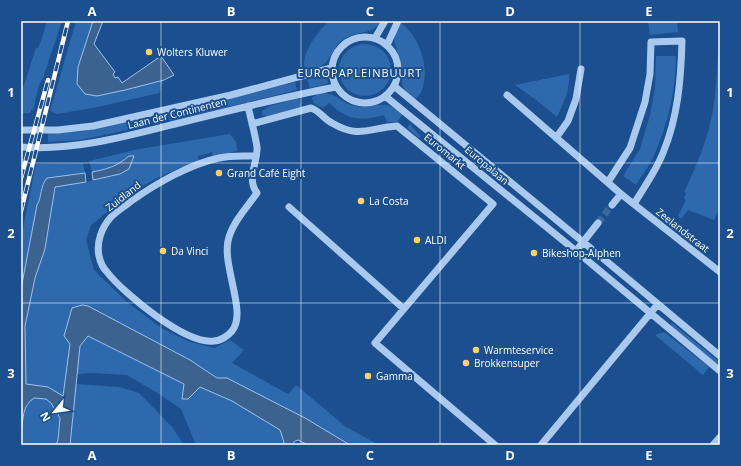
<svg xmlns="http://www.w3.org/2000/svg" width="741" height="466" viewBox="0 0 741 466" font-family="'Open Sans',sans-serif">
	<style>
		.green { fill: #2e69ad }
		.water { fill: #3c6290; stroke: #9cc4f0 }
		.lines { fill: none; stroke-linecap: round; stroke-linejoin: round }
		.minor-tunnel { stroke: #3d69a0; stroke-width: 7; stroke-dasharray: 7 3.5; stroke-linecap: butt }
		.minor { stroke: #a9c9ee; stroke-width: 7 }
		.rail-casing { stroke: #fff; stroke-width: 4.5 }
		.rail { stroke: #1b4f8f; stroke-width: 3; stroke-dasharray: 9; stroke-linecap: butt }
		.grid { fill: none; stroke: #fff; stroke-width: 1; stroke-opacity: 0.55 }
		.poi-dot { fill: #ffd166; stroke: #1b4f8f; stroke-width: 1.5 }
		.labels { text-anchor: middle; stroke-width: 4; stroke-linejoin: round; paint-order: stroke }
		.poi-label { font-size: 10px; fill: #fff; stroke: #1b4f8f; text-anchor: start }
		.street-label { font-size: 10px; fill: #fff; stroke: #1b4f8f }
		.neighbourhood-label { font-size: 11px; letter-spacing: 1px; fill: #fff; stroke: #1b4f8f }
		.neatline { fill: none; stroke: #fff; stroke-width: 1.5 }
		.grid-label { font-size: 13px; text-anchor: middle; font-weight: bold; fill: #fff }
	</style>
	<rect width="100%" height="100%" fill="#1b4f8f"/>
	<path class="green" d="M 47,21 L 62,21 L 43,78 L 39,85 L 33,110 L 31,110 L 31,113 L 21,113 L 21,94 L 36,48 L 38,48 L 42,38 Z
		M 76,21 L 93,21 L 78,67 L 85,94 L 97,96 L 164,80 L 159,93 L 98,107 L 57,114 L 50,111 Z
		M 330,21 L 382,21 C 371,36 358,30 344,39 C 333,46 332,58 323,65 C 318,69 311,70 305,71 C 300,55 317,31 330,21 Z
		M 648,21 L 677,21 L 678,32 L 650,35 Z
		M 401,23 C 420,37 430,68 422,90 C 421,94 417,97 415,100 L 406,92 L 402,85 L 402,69 L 394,40 L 395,35 Z
		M339 70a26 26 0 1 1 52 0a26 26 0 1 1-52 0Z
		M 718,54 L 720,54 L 720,207 L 714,220 L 688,210 L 681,219 L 678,216 L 686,200 L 684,198 L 686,193 L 684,192 C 697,165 708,139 713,110 C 716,91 717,72 718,54 Z
		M 656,56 L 676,56 C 676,89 668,124 655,153 C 651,164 642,175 636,185 L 623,176 L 640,149 L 650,115 L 655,88 Z
		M 569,74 C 570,89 564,103 557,117 L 536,100 L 515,85 Z
		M 326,75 L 328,82 L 327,84 L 310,88 L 307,79 Z
		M 295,82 L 297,90 L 170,121 L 167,113 Z
		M 323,93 C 338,94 339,101 351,105 C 366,110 374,103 386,105 C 392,106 398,111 403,114 L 397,122 L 387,122 L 384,115 C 361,122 347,120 329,103 L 323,108 C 317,104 314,106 312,98 L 314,96 Z
		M 299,98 L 302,108 L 267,116 L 262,115 L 262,111 L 270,106 Z
		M 141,119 L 142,127 L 80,140 L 48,142 L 48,133 L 79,132 Z
		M 410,124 L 421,137 L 419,138 L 407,128 Z
		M 230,134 L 236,142 L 237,151 L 213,157 L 212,152 L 198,156 L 199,161 L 188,164 L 159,177 L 135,190 L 91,225 L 86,240 L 94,270 L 128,303 L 163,329 L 190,342 L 214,348 L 230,340 L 244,350 L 232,363 L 288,394 L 296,385 L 346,427 L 379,445 L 350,445 L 305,418 L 227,378 L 218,378 L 190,360 L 88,307 L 82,305 L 72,309 L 70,344 L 63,396 L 48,387 L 26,384 L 25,326 L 35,278 L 45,249 L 55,187 L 86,182 L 120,174 L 129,156 C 116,167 107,169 92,172 L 89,161 L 139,149 Z
		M 83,163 L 85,173 L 49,177 L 42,186 L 21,289 L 21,238 L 36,164 Z
		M 671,323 L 672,323 L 720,362 L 720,368 L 677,332 L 671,325 Z
		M 664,332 L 709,367 L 703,375 L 655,335 Z
		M 88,336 L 184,384 L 182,399 L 188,399 L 200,387 L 232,401 L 281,430 L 284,443 L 282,445 L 196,445 L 181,409 L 159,394 L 127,375 L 93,373 L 77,374 L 80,346 Z
		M 76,384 L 120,387 L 139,393 L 172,427 L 184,445 L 70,445 Z
		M 34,398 L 46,399 L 51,403 L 60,418 L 58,440 L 56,445 L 21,445 C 21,429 20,408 34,398 Z"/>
	<path class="water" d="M 93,21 L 103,21 L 94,44 L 115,72 L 113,74 L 115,78 L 118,77 L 122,83 L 161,56 L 174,75 L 164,80 L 125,90 L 97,96 L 85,94 L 77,84 L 78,67 Z
		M 129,156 L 134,156 L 129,169 L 120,174 L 93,180 L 92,172 C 107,169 116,167 129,156 Z
		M 85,173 L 86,182 L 55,187 L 45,249 L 35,278 L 25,326 L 26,384 L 48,387 L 63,396 L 70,344 L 64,336 L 72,308 L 82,305 L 88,306 L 190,360 L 217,378 L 227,378 L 305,418 L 350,445 L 308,445 L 298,440 L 295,441 L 292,445 L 282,445 L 284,442 L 280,430 L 232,401 L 200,387 L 188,399 L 182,399 L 184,384 L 88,336 L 80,346 L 70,445 L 56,445 L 58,440 L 60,418 L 51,403 L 46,399 L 34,398 C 22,406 24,417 21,430 L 21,289 L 37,205 C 42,197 40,186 47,178 Z"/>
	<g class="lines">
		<path class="minor-tunnel" d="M 598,223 L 612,205"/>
		<path class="minor" d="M332 70a33 33 0 1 1 66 0a33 33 0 1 1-66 0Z
			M 375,38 L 385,21
			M 387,45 L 398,21
			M 394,86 L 634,284 L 720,356
			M 507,95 L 621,194 L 720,272
			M 385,96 L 576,251 L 720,371
			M 248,106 C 251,120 255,134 257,147 C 258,162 246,179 257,193 C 247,207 234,221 229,237 C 220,263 248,312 232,331 C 228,336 220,341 214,341 C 186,345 123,293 107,272 C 103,268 100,261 99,256 C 96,242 102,227 111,217 C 117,211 124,207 130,202 C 155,184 190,164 219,158 C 231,155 244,156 255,156
			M 252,124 L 311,108 C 320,111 324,119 332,123 C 359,139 369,128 397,126 L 493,204 L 375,343 L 495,445
			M 21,130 L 58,130 L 93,126 L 231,95 L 331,68
			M 556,138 L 568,121 L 576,99 L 581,69
			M 21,147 C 74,151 128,136 179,123 C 231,110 283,97 336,87
			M 608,182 L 630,148 L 645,102 L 650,74 L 651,42 L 682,41 C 681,79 678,117 663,153 C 656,171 644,187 634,204
			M 612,205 L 621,194
			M 289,207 L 404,309
			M 576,251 L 598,223
			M 541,445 L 658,304
			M 713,445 L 720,437"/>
		<g class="rail-casing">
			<path id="rail" d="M 21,178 L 48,80
				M 21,211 L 68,21"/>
		</g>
		<use href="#rail" class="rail"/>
	</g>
	<path class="grid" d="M 161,21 L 161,445M 301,21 L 301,445M 440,21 L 440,445M 580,21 L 580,445M 21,163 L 720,163M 21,303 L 720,303"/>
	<g class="poi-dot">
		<circle cx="149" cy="52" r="4"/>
		<circle cx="219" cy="173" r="4"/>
		<circle cx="361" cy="201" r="4"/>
		<circle cx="417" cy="240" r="4"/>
		<circle cx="163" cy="251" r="4"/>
		<circle cx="534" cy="253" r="4"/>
		<circle cx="476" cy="350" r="4"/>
		<circle cx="466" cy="363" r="4"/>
		<circle cx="368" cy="376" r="4"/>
	</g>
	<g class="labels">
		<g class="poi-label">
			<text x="157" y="56">Wolters Kluwer</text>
			<text x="227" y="177">Grand Café Eight</text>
			<text x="369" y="205">La Costa</text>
			<text x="425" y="244">ALDI</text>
			<text x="171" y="255">Da Vinci</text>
			<text x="542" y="257">Bikeshop-Alphen</text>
			<text x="484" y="354">Warmteservice</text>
			<text x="474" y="367">Brokkensuper</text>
			<text x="376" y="380">Gamma</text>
		</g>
		<g class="street-label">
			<text transform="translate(177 113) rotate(-14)" y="4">Laan der Continenten</text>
			<text transform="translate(445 151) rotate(39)" y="4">Euromarkt</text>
			<text transform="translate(487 165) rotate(40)" y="4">Europalaan</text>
			<text transform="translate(123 196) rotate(-38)" y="4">Zuidland</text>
			<text transform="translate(683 230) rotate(38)" y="4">Zeelandstraat</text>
		</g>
		<g class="neighbourhood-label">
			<text x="360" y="77">EUROPAPLEINBUURT</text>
		</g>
	</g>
	<rect width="741" height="466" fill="none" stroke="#1b4f8f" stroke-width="44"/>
	<g transform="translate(54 412) rotate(241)" stroke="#1b4f8f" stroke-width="3" paint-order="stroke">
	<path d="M0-3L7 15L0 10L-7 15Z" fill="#ffffff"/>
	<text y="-6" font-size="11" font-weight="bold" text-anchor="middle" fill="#ffffff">N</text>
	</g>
	<rect x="22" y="22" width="697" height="422" class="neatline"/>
	<g class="grid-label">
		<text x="92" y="16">A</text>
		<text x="231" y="16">B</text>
		<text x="370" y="16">C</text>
		<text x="510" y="16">D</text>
		<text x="649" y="16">E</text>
		<text x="11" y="97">1</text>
		<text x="730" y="97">1</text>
		<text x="11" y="238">2</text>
		<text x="730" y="238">2</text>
		<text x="11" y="378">3</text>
		<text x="730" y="378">3</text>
		<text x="92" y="460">A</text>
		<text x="231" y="460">B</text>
		<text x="370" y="460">C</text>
		<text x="510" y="460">D</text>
		<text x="649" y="460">E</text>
	</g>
</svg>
